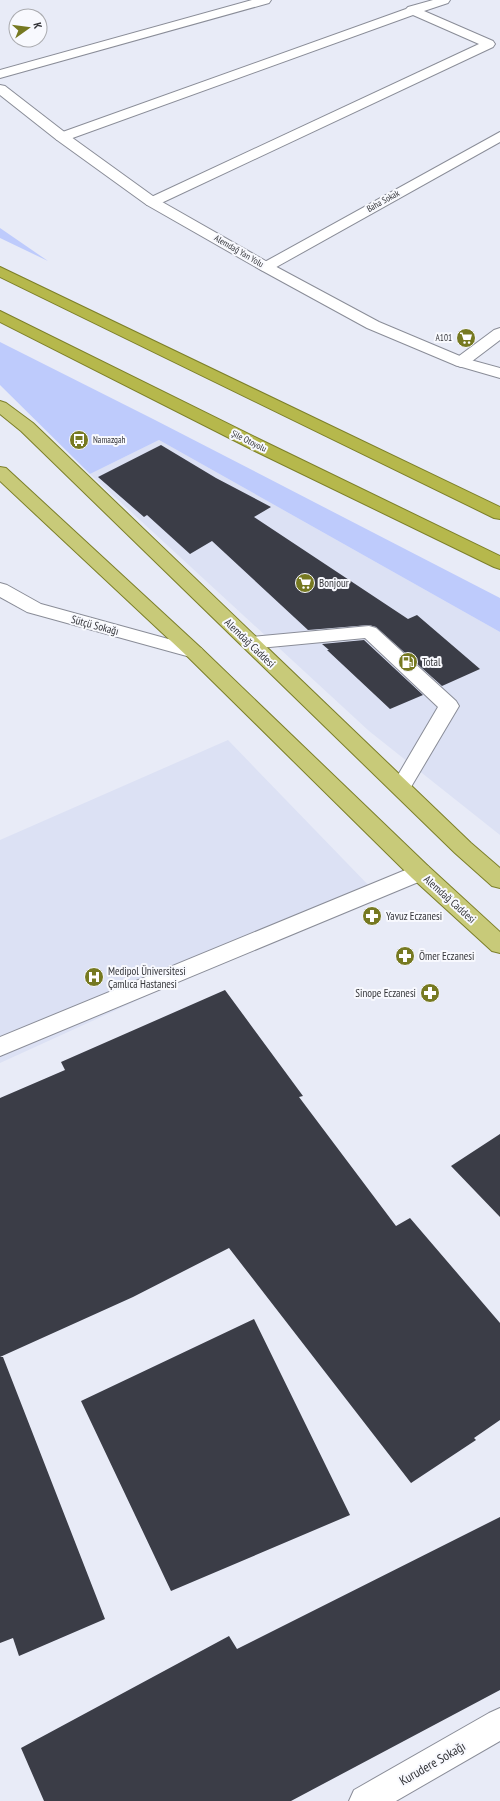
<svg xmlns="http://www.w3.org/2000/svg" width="500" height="1801" viewBox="0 0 500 1801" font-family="'PT Sans Narrow',sans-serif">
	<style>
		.built { fill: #dce1f4 }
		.green { fill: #becbfc }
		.building { fill: #3b3d47 }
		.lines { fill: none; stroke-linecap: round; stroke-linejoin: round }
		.service-casing { stroke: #8a8d98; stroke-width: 2 }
		.minor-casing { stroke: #8a8d98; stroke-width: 2 }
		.tertiary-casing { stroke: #8a8d98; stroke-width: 2 }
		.primary-casing { stroke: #7c7f29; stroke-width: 2 }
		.trunk-casing { stroke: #7c7f29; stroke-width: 2 }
		.service { fill: #fff; fill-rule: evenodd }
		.minor { fill: #fff; fill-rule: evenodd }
		.tertiary { fill: #fff; fill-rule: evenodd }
		.primary { fill: #c8ca79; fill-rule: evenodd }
		.trunk { fill: #b6b84c; fill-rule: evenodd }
		.labels { text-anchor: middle; stroke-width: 4; stroke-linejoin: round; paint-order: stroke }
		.far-street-label { font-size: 9px; fill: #343539; stroke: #f8f9fe }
		.far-poi-label { font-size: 9px; fill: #343539; stroke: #f8f9fe; text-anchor: end }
		.poi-label { font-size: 11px; fill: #343539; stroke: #f8f9fe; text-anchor: start }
		.street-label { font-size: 11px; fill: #343539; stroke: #f8f9fe }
		.near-street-label { font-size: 13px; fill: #343539; stroke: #f8f9fe }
	</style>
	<rect width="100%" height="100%" fill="#e8ebf7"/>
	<path class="built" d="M 159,440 L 500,632 L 500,835 L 369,731 L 90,474 Z
		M 228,740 L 375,892 L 0,1063 L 0,840 Z"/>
	<path class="green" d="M 0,228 L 48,261 L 0,238 Z
		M 0,342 L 155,420 L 500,598 L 500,632 L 159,440 L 90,474 L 0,385 Z"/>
	<path class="building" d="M 161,445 L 216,478 L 271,507 L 254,517 L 408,619 L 417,615 L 480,669 L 442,686 L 376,627 L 369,625 L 308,630 L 212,541 L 190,554 L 147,515 L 144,517 L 98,477 Z
		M 364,640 L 423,695 L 390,709 L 327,650 L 329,650 L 322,644 Z
		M 225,990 L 303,1096 L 299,1097 L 396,1226 L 410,1218 L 500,1323 L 500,1420 L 474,1438 L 476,1440 L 411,1483 L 229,1248 L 133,1297 L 0,1357 L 0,1098 L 65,1070 L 61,1062 Z
		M 500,1134 L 500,1217 L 451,1166 Z
		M 254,1319 L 350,1515 L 171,1591 L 81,1401 Z
		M 0,1357 L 3,1357 L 105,1619 L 19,1656 L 13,1638 L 0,1643 Z
		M 500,1517 L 500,1690 L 291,1801 L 44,1801 L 21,1748 L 229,1636 L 237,1649 Z"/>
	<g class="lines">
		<g class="service-casing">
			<path id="service" d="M 369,626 L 376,628 L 456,701 L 459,706 L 408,792 L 401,794 L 394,792 L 391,787 L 438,707 L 365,638 L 250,649 L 243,647 L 240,643 L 243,639 L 250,637 Z
				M 420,864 L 428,866 L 431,872 L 428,878 L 0,1056 L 0,1037 Z"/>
		</g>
		<g class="minor-casing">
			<path id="minor" d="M 252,0 L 271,0 L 269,3 L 0,78 L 0,70 Z
				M 433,0 L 450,0 L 448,3 L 424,11 L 493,41 L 495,44 L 493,47 L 157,205 L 147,205 L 145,202 L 147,199 L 479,44 L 413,15 L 67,140 L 57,140 L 55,137 L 57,134 L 406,9 L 408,7 Z
				M 500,132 L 500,142 L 271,270 L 266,271 L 261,270 L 259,267 L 261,264 Z
				M 500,328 L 500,340 L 467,365 L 461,367 L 455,365 L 453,362 L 455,359 L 494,330 Z
				M 0,583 L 7,585 L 41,604 L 201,648 L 204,652 L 201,656 L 194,658 L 27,612 L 0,597 Z
				M 500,1708 L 500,1741 L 396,1801 L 349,1801 L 354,1790 L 489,1713 Z"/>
		</g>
		<g class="tertiary-casing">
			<path id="tertiary" d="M 0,85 L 5,86 L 67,134 L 157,199 L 271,264 L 379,322 L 467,359 L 500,368 L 500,378 L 455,365 L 367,328 L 261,270 L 147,205 L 57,140 L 0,95 Z"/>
		</g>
		<g class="primary-casing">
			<path id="primary" d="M 0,401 L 6,403 L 33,423 L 471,843 L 500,868 L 500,888 L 492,886 L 455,853 L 21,431 L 0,414 Z
				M 0,467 L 6,468 L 201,648 L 428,866 L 500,932 L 500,953 L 492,951 L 412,878 L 187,656 L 0,481 Z"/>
		</g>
		<g class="trunk-casing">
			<path id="trunk" d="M 0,267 L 500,507 L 500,519 L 494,518 L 0,277 Z
				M 0,311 L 267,443 L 500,556 L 500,569 L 494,567 L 255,451 L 0,322 Z"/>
		</g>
		<use href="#service" class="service"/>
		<use href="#minor" class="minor"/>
		<use href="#tertiary" class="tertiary"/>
		<use href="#primary" class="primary"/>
		<use href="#trunk" class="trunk"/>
	</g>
	<defs>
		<g id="supermarket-disc" transform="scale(1)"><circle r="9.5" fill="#767921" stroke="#f8f9fe"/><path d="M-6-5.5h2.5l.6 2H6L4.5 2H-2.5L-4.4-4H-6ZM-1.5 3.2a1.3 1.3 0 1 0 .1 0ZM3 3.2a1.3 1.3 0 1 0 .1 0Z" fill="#fff"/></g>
		<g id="bus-disc" transform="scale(1)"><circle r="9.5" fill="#767921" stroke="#f8f9fe"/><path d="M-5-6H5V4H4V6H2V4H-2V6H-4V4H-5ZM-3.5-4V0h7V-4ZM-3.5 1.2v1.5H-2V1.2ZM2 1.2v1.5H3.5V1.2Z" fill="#fff"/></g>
		<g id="fuel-disc" transform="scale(1)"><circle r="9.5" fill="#767921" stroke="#f8f9fe"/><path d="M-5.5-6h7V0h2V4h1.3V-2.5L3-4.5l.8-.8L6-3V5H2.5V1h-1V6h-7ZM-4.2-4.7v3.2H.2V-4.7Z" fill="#fff"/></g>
		<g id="pharmacy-disc" transform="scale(1)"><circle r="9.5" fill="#767921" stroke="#f8f9fe"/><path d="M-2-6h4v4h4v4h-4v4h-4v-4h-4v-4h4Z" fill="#fff"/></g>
		<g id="hospital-disc" transform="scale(1)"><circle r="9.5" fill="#767921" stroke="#f8f9fe"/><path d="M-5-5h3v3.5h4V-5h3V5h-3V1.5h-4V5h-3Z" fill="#fff"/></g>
	</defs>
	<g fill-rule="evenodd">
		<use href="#supermarket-disc" x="466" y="338"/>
		<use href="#bus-disc" x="79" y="440"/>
		<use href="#supermarket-disc" x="305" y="583"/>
		<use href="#fuel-disc" x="408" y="662"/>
		<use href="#pharmacy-disc" x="372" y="916"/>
		<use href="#pharmacy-disc" x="405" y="956"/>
		<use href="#hospital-disc" x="94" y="977"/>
		<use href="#pharmacy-disc" x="430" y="993"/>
	</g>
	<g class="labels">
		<g class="far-street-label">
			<text transform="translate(383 201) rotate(-29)" y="3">Baha Sokak</text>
			<text transform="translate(239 251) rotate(30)" y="3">Alemdağ Yan Yolu</text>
			<text transform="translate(249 441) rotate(26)" y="3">Şile Otoyolu</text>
		</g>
		<g class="far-poi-label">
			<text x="452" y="341">A101</text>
			<text x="93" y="443" text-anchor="start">Namazgah</text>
		</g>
		<g class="poi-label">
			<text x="319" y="587">Bonjour</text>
			<text x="422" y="666">Total</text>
			<text x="386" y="920">Yavuz Eczanesi</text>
			<text x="419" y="960">Ömer Eczanesi</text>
			<text x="108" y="975">Medipol Üniversitesi<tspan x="108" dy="13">Çamlıca Hastanesi</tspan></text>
			<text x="416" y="997" text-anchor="end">Sinope Eczanesi</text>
		</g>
		<g class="street-label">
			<text transform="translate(95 625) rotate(15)" y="4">Sütçü Sokağı</text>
			<text transform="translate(250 643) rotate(44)" y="4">Alemdağ Caddesi</text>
			<text transform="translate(450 899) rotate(42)" y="4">Alemdağ Caddesi</text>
		</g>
		<g class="near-street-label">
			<text transform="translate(432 1763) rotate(-30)" y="5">Kurudere Sokağı</text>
		</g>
	</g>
	<g transform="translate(28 28) rotate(76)"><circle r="19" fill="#f8f9fe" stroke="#aaabaf"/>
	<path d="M0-3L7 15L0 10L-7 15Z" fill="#767921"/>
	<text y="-6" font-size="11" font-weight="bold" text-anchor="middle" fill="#343539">K</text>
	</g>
</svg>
